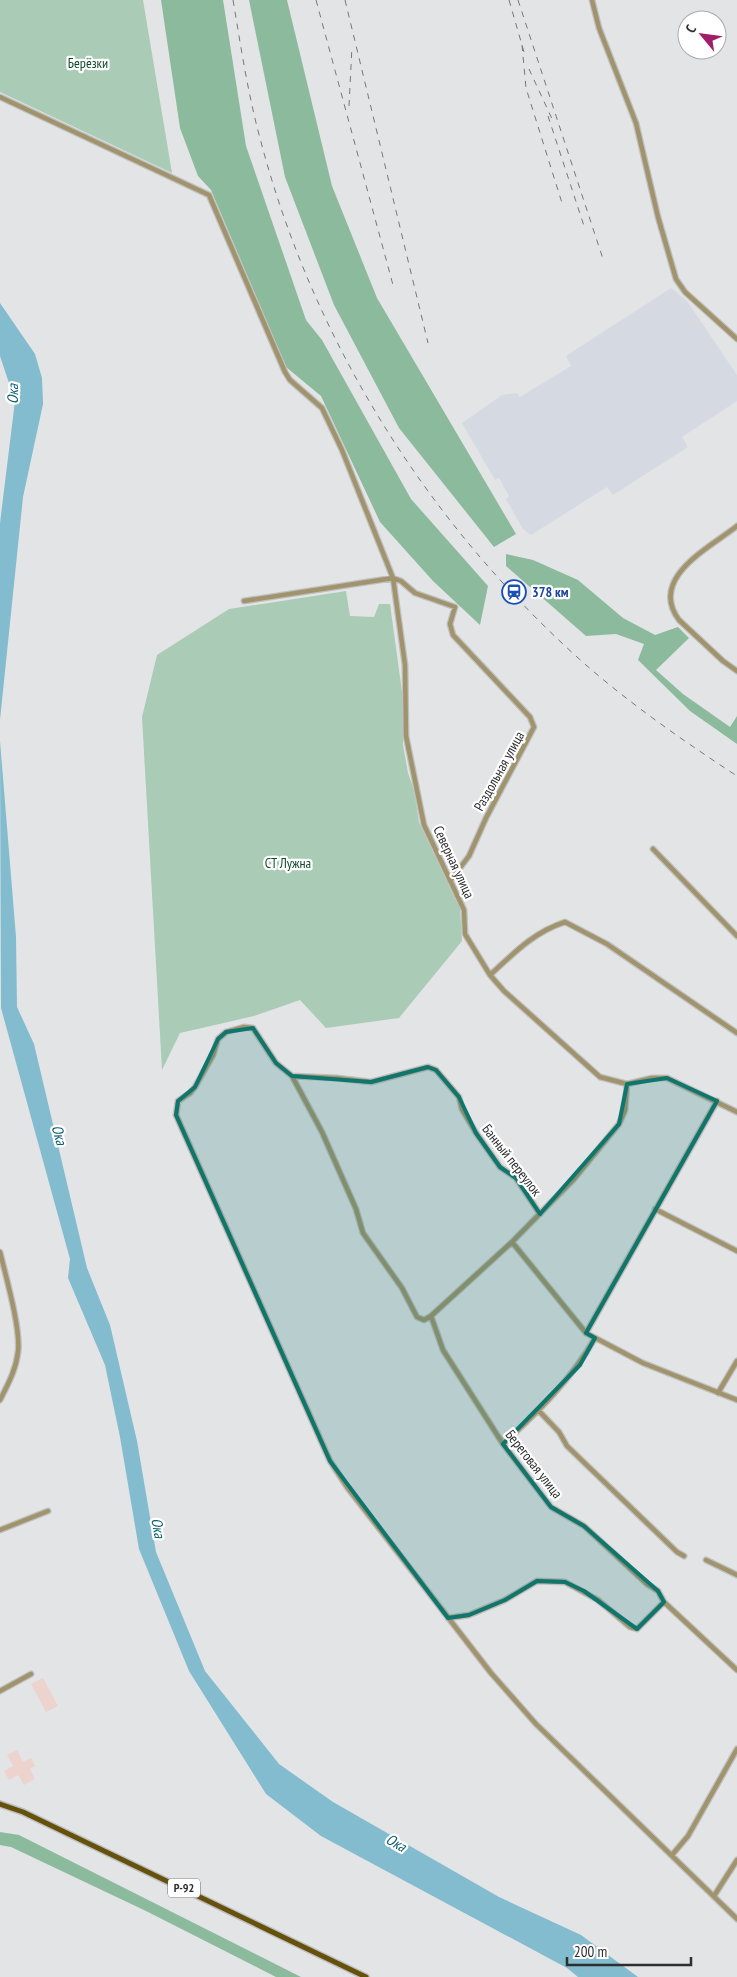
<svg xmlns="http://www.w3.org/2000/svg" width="737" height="1977" viewBox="0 0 737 1977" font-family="'PT Sans Narrow',sans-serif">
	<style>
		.built { fill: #d5d9e2 }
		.medical { fill: #edd3ce }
		.green { fill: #aaccb6 }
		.forest { fill: #8cba9c }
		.water { fill: #82bcce }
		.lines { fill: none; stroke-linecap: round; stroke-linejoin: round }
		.minor-casing { stroke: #bfc0c1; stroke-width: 7 }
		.major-casing { stroke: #bfc0c1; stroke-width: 8 }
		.minor { stroke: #a1946c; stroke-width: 4.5 }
		.major { stroke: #65510c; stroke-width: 5 }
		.rail { stroke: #767778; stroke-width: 1; stroke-dasharray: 6 6; stroke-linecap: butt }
		.marked { fill: #0f766e; fill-opacity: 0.2; stroke: #0f766e; stroke-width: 4; stroke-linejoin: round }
		.labels { text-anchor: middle; stroke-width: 4.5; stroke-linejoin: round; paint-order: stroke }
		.shield { fill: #fff; stroke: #6d6d6d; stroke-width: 1 }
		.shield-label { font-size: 12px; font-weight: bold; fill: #2e2e2f }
		.park-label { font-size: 14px; fill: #11492c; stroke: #fff }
		.transit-label { font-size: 14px; font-weight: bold; fill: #164399; stroke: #fff; text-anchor: start }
		.street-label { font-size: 14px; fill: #2e2e2f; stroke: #fff }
		.water-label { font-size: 15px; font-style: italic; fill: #0c5e70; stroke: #fff }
	</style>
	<rect width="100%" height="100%" fill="#e3e4e6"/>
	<path class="built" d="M 671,288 L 687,301 L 737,375 L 737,401 L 682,437 L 688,447 L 613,495 L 607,487 L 531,535 L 523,529 L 506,499 L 509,496 L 499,478 L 495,480 L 462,423 L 502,395 L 517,393 L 520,397 L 571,366 L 566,356 Z"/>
	<path class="medical" d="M 43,1678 L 58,1706 L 46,1712 L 31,1684 Z
		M 17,1750 L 23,1762 L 31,1758 L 35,1766 L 30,1769 L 35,1779 L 24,1785 L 18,1775 L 9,1780 L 4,1771 L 13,1766 L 7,1755 Z"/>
	<path class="green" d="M 0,0 L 143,0 L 172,173 L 0,92 Z
		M 346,591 L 350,616 L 374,617 L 379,604 L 390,604 L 403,699 L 403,745 L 408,773 L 414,790 L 419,822 L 460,909 L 462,941 L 399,1018 L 326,1028 L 300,1000 L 254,1016 L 180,1033 L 162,1070 L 142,717 L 157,655 L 229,609 Z"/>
	<path class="forest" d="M 161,0 L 223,0 L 246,146 L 306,320 L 322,340 L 411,499 L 488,586 L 480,625 L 433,581 L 380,522 L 321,396 L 286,367 L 211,190 L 198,176 L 180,128 Z
		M 249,0 L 287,0 L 332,186 L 377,298 L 516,534 L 494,547 L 399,428 L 334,305 L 285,177 Z
		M 506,554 L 533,560 L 578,580 L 623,618 L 655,635 L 678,627 L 689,638 L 656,670 L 683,694 L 730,727 L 737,716 L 737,744 L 690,711 L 638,660 L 644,644 L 616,634 L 586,636 L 506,566 Z
		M 0,1832 L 19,1835 L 301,1977 L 276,1977 L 146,1911 L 11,1847 L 0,1845 Z"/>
	<path class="water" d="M 0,303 L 35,354 L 42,378 L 43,404 L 23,497 L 0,720 L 0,523 L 15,401 L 0,356 Z
		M 0,741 L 16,937 L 17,1007 L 34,1044 L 87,1268 L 110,1325 L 137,1441 L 156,1552 L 205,1671 L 279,1764 L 333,1802 L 499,1897 L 581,1935 L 638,1977 L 578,1977 L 567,1968 L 321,1836 L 266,1794 L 189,1671 L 139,1549 L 120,1437 L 105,1365 L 68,1278 L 70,1259 L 1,1008 Z"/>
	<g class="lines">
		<g class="minor-casing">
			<path id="minor" d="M 592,0 L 599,28 L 636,123 L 658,217 L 676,279 L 685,292 L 737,339
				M 0,97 L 209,195 L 285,372 L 290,380 L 322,408 L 342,450 L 393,578 L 405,665 L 406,736 L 424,825 L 464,910 L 465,934 L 490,975 L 504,991 L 600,1077 L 627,1084 L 652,1078 L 667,1078 L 737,1112
				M 737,526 C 709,548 648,578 679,620 L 723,661 L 737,671
				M 244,601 L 393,578 L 401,581 L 415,593 L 455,607 L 450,624 L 453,635 L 530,717 L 534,727 L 486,818 L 469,856 L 450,881
				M 653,849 L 737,936
				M 490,975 C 514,953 534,932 565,922 L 607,944 L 737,1033
				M 292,1076 L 337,1078 L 371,1082 L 428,1067 L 436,1070 L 459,1097 L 462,1109 L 476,1133 L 500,1167 L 516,1178 L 540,1214
				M 627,1084 L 625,1110 L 619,1124 L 573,1180 L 512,1242 L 431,1316 L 424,1320 L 417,1317 L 402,1288 L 363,1233 L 356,1209 L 322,1132 L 292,1076 L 276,1063 L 253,1028 L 244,1027 L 226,1032 L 218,1039 L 213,1055 L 195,1087 L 190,1093 L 178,1101 L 176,1115 L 330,1461 L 347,1487 L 491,1673 L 536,1724 L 737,1919
				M 655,1209 L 737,1251
				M 512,1242 L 586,1333 L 643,1363 L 737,1400
				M 0,1252 C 6,1277 21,1329 18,1352 C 16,1370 8,1384 0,1400
				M 431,1316 L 443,1350 L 503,1444 L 551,1507 L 584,1526 L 647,1584 L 658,1591 L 664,1602 L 637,1629 L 630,1627 L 598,1600 L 565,1582 L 537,1581 L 505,1600 L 469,1615 L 448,1618
				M 586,1333 L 717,1101
				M 718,1393 L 737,1361
				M 539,1411 L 559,1432 L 567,1446 L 677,1552 L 684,1556
				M 503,1444 C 538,1412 571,1380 595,1338
				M 0,1530 L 48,1511
				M 706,1560 L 737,1575
				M 664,1602 L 737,1670
				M 0,1691 L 31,1674
				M 672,1855 L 688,1836 L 737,1749
				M 714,1896 L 737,1860"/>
		</g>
		<g class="major-casing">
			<path id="major" d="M 0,1804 L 23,1812 L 366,1977"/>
		</g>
		<use href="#minor" class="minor"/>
		<use href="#major" class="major"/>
		<path class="rail" d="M 233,0 C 241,47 248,95 261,142 C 314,343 430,527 586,665 C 633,706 685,742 737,776
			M 316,0 L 393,285
			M 345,0 L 428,343
			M 509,0 L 524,52
			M 518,0 L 603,259
			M 522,45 L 526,88 L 562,203
			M 529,69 L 553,121
			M 349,106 L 352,46
			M 548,116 L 585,229"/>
	</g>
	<path class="marked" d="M 253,1028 L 276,1063 L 292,1076 L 371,1082 L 428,1067 L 436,1070 L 459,1097 L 476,1133 L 500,1167 L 516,1178 L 540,1214 L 619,1124 L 627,1084 L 667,1078 L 717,1101 L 586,1333 L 595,1338 L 580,1365 L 503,1444 L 551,1507 L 584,1526 L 658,1591 L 664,1602 L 637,1629 L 584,1591 L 565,1582 L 537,1581 L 505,1600 L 469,1615 L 448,1618 L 330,1461 L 176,1115 L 178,1101 L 195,1087 L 218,1039 L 226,1032 Z"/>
	<defs>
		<g id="station-ring" transform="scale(1.25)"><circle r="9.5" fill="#fff" stroke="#1a4fb4" stroke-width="1.5"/><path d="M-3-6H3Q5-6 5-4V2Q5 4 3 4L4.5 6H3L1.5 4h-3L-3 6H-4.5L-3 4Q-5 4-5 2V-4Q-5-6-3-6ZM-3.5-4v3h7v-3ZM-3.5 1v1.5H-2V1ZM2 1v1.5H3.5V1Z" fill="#1a4fb4"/></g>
	</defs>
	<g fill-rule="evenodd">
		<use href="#station-ring" x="514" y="592"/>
	</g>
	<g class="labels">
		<rect class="shield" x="168" y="1878.5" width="32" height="19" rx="4"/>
		<g class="shield-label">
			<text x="184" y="1892">Р-92</text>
		</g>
		<g class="park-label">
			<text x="88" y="68">Берёзки</text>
			<text x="288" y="868">СТ Лужна</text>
		</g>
		<g class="transit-label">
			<text x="532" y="597">378 км</text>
		</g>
		<g class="street-label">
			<text transform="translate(499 771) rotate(-61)" y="5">Раздольная улица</text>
			<text transform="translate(454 862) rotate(65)" y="5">Северная улица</text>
			<text transform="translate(512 1160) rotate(52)" y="5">Банный переулок</text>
			<text transform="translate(534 1464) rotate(52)" y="5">Береговая улица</text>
		</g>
		<g class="water-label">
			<text transform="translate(13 394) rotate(-89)" y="5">Ока</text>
			<text transform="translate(59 1135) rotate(74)" y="5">Ока</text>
			<text transform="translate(158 1528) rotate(80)" y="5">Ока</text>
			<text transform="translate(396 1843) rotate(30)" y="5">Ока</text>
		</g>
	</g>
	<g transform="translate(702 35) rotate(299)"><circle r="24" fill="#ffffff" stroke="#ababac"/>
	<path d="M0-4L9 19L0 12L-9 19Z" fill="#a11c69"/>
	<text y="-8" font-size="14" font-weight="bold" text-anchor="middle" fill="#2e2e2f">С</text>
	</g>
	<path d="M567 1957v8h124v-8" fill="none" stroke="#2e2e2f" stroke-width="2.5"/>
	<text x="574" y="1957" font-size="15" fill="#2e2e2f" stroke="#ffffff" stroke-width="4" paint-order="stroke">200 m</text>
</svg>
